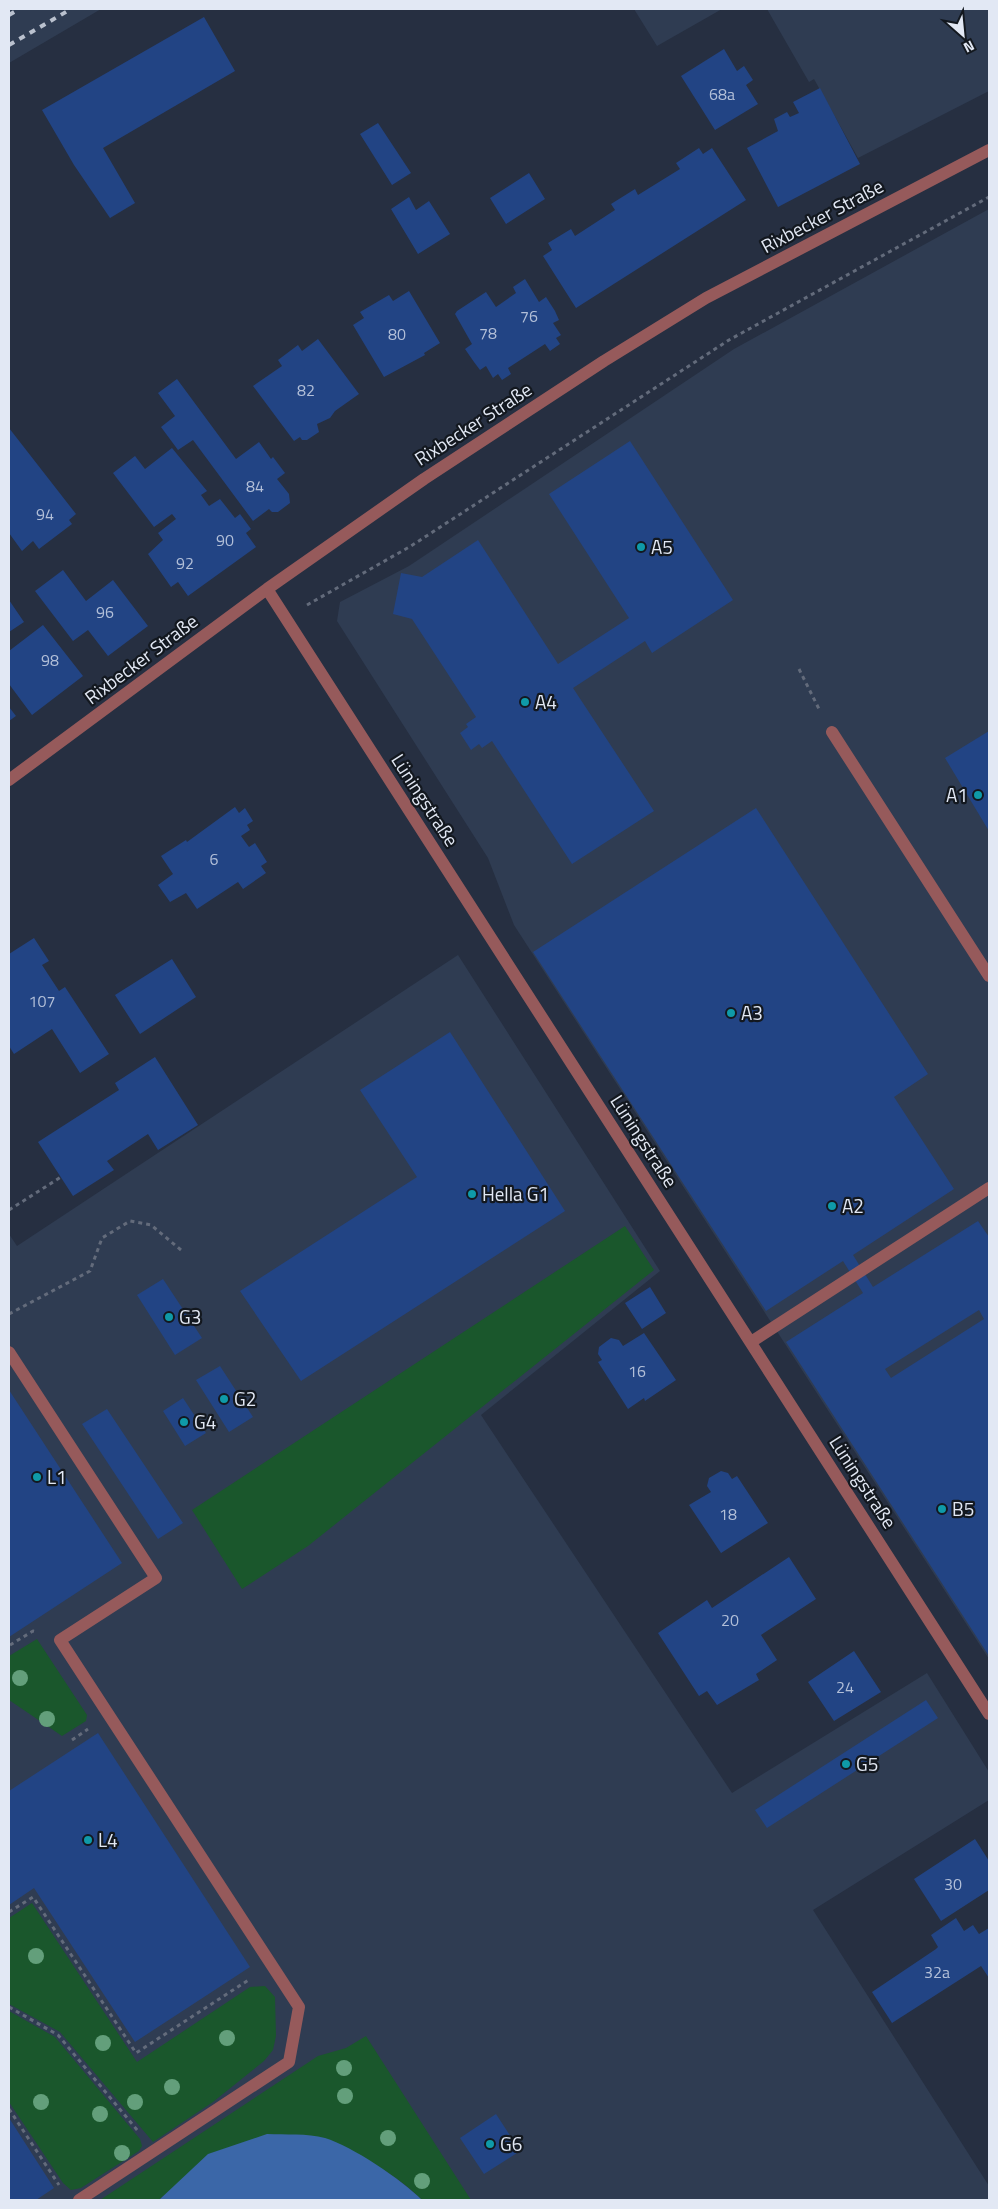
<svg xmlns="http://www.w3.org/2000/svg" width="998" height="2209" viewBox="0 0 998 2209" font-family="'Titillium Web',sans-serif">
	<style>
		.built { fill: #2f3c52 }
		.green { fill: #1a572c }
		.water { fill: #3b67a8 }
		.building { fill: #224484; fill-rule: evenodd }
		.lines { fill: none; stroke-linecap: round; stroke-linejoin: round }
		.path { stroke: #636b7b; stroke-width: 3; stroke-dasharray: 4 4; stroke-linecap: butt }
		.minor { stroke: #965a5b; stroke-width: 12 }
		.rail { stroke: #bac1ce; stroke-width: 4; stroke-dasharray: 6 6; stroke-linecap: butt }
		.tree { fill: #639f7b }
		.culture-dot { fill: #0f9aa8; stroke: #13181f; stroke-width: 2 }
		.labels { text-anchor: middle; stroke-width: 4.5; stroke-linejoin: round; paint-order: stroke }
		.number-label { font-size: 16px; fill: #b2bfd8 }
		.street-label { font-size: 19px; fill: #e2e8f4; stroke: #13181f }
		.poi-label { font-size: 19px; fill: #e2e8f4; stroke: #13181f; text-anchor: start }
	</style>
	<rect width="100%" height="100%" fill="#262f41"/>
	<path class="built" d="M 9,9 L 101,9 L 9,63 Z
		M 634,9 L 722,9 L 657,46 Z
		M 767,9 L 989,9 L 989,91 L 858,158 L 814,79 L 809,82 Z
		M 989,209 L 989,1659 L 514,925 L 488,858 L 337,621 L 340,602 L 409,566 L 734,349 Z
		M 458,955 L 660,1271 L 481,1415 L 732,1793 L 927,1673 L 989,1772 L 989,1800 L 813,1910 L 989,2186 L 989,2200 L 9,2200 L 9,1234 L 17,1246 Z"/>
	<path class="green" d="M 625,1226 L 654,1270 L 308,1546 L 242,1589 L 192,1510 Z
		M 37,1639 L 87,1715 L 86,1721 L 62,1736 L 9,1700 L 9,1656 Z
		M 32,1903 L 137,2062 L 250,1987 L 265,1986 L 275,1997 L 276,2036 L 273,2050 L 264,2061 L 213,2102 L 153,2142 L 60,2032 L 9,2004 L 9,1918 Z
		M 9,2011 L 55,2037 L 140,2139 L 142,2146 L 139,2151 L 81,2188 L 71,2190 L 63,2183 L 9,2102 Z
		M 366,2036 L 471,2200 L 422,2200 C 394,2172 359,2155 324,2138 L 163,2196 L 159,2200 L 100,2200 L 318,2056 L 346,2048 Z"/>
	<path class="water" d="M 267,2134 C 285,2135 307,2133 325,2138 C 352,2146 402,2180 422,2200 L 159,2200 L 208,2154 Z"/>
	<path class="building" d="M 204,17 L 235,71 L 103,148 L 135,203 L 110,218 L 74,165 L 42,110 Z
		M 724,49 L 737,71 L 744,66 L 753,80 L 746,85 L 758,104 L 715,130 L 681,76 Z
		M 820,88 L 860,164 L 778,207 L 747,148 L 778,131 L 774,119 L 787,112 L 790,117 L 799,113 L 793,102 Z
		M 378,123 L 411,173 L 392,185 L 360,134 Z
		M 699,148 L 703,154 L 712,148 L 746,200 L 576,308 L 543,256 L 552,250 L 548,243 L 571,229 L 575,236 L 615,210 L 611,204 L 635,189 L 638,195 L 680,169 L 676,163 Z
		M 529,173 L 545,199 L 506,224 L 490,198 Z
		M 409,197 L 416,210 L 429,201 L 450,234 L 418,254 L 391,209 Z
		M 525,279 L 539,302 L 546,297 L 555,311 L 559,320 L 553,323 L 561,335 L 556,338 L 560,344 L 550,351 L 545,344 L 508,368 L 511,374 L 502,380 L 498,374 L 493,378 L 486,366 L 480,370 L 474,362 L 465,349 L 472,344 L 455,314 L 457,311 L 486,292 L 496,307 L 516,293 L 513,287 Z
		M 409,291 L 440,343 L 424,353 L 425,355 L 384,377 L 353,325 L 364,318 L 360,312 L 389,295 L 393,301 Z
		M 318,339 L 359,394 L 335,411 L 330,418 L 317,424 L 319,432 L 307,440 L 302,440 L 300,437 L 294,441 L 253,386 L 282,366 L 278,360 L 298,345 L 302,351 Z
		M 177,379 L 236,459 L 259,442 L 271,459 L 273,457 L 285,473 L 277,479 L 289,494 L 290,503 L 278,512 L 272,512 L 269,509 L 253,521 L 193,440 L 178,450 L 161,427 L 175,416 L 158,393 Z
		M 9,428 L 76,514 L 69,520 L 72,524 L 39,549 L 33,541 L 22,551 L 9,533 Z
		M 630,441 L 733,600 L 652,653 L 645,641 L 573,688 L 654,811 L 572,864 L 492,741 L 482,748 L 479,744 L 471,750 L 460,733 L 468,727 L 466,724 L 476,717 L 412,619 L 393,614 L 401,573 L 422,577 L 478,540 L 558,664 L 629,618 L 549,494 Z
		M 172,448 L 207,491 L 201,495 L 209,506 L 220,499 L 235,518 L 240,514 L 251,529 L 246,533 L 256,547 L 188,596 L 178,582 L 171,587 L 148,554 L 163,540 L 158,533 L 176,519 L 172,514 L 154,527 L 113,473 L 135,456 L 145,469 Z
		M 63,570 L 86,601 L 113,580 L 148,626 L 108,656 L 88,630 L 73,641 L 35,591 Z
		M 9,600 L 24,622 L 9,632 Z
		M 43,625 L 83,676 L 32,715 L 9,684 L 9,651 Z
		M 9,707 L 16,716 L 9,721 Z
		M 989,731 L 989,831 L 945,758 Z
		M 235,807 L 239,813 L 245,808 L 253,821 L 247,825 L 250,830 L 241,836 L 249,847 L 255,843 L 267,862 L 261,866 L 266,873 L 243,889 L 238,882 L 197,909 L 186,893 L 170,902 L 158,885 L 173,874 L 161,856 L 186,840 L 187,842 Z
		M 756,808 L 928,1074 L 894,1097 L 954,1189 L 853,1255 L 873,1287 L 978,1221 L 989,1237 L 989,1656 L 786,1342 L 863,1293 L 843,1261 L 766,1311 L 533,952 ZM 979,1310 L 984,1319 L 891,1378 L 885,1369 Z
		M 34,938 L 49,961 L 42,965 L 59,991 L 65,987 L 109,1054 L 80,1073 L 52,1029 L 14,1054 L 9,1046 L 9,954 Z
		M 172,959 L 196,997 L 140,1034 L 115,995 Z
		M 450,1032 L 565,1211 L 301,1381 L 240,1291 L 417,1177 L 360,1090 Z
		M 155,1057 L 198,1125 L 158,1150 L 148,1134 L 107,1161 L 114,1170 L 73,1196 L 38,1142 L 119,1090 L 115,1083 Z
		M 163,1279 L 202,1338 L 175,1355 L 137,1295 Z
		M 650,1287 L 666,1313 L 642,1329 L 625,1303 Z
		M 644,1333 L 676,1380 L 645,1401 L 644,1398 L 628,1409 L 598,1362 L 602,1360 L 598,1354 L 599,1347 L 611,1338 L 619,1340 L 623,1346 Z
		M 220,1366 L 253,1417 L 229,1432 L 196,1380 Z
		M 9,1390 L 122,1563 L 9,1637 Z
		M 183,1398 L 206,1433 L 185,1446 L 163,1411 Z
		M 107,1409 L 183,1523 L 158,1539 L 82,1424 Z
		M 721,1471 L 728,1473 L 732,1479 L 737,1476 L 768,1523 L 721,1553 L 689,1505 L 711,1492 L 707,1486 L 709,1478 Z
		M 789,1557 L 816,1599 L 761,1635 L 777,1660 L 756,1674 L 759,1680 L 717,1705 L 707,1691 L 699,1696 L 658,1633 L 707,1600 L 712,1608 Z
		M 854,1651 L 881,1692 L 834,1721 L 808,1682 Z
		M 926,1700 L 938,1718 L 767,1828 L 755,1810 Z
		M 98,1733 L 250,1967 L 135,2042 L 34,1888 L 9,1905 L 9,1791 Z
		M 975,1839 L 989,1861 L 989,1890 L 941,1921 L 914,1879 Z
		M 956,1918 L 964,1931 L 973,1925 L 979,1934 L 989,1928 L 989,1978 L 981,1966 L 892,2023 L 872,1992 L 936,1949 L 938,1947 L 931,1935 Z
		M 496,2114 L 520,2151 L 484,2174 L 460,2138 Z
		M 9,2118 L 54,2188 L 36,2200 L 9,2200 Z"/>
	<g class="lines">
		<path class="path" d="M 307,605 L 411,546 L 729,340 L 989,197
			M 799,669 L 820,711
			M 9,1210 L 61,1177
			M 9,1314 L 90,1271 L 102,1238 L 130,1221 L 151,1225 L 181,1250
			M 10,1645 L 33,1631 L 38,1632
			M 72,1740 L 88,1729
			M 9,1912 L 33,1897 L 136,2053 L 250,1979
			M 9,2007 L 58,2035 L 138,2131
			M 9,2109 L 59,2185"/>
		<path class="minor" d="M 267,589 L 989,1714
			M 832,732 L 989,976
			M 9,780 L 267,589 L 424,479 L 604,361 L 706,298 L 989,150
			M 751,1342 L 989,1188
			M 9,1352 L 156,1578 L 60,1640 L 299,2007 L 289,2062 L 79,2200"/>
		<path class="rail" d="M 9,15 L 19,9
			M 9,45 L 71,9"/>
	</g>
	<g class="tree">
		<circle cx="20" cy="1678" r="8"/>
		<circle cx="47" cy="1719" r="8"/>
		<circle cx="36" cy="1956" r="8"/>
		<circle cx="227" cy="2038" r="8"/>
		<circle cx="103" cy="2043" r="8"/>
		<circle cx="344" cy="2068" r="8"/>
		<circle cx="172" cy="2087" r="8"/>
		<circle cx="345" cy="2096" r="8"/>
		<circle cx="41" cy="2102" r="8"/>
		<circle cx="135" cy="2102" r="8"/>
		<circle cx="100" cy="2114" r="8"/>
		<circle cx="388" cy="2138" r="8"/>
		<circle cx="122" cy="2153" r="8"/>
		<circle cx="422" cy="2181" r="8"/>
	</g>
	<g class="culture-dot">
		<circle cx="641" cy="547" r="5"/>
		<circle cx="525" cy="702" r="5"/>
		<circle cx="978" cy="795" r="5"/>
		<circle cx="731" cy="1013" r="5"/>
		<circle cx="472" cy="1194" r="5"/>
		<circle cx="832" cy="1206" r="5"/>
		<circle cx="169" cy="1317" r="5"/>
		<circle cx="224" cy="1399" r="5"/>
		<circle cx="184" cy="1422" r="5"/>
		<circle cx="37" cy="1477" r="5"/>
		<circle cx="942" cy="1509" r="5"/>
		<circle cx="846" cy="1764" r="5"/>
		<circle cx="88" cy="1840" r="5"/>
		<circle cx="490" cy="2144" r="5"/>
	</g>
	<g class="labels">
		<g class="number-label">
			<text x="722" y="100">68a</text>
			<text x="529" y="322">76</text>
			<text x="488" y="339">78</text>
			<text x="397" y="340">80</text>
			<text x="306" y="396">82</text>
			<text x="255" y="492">84</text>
			<text x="45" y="520">94</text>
			<text x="225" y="546">90</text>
			<text x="185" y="569">92</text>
			<text x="105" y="618">96</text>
			<text x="50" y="666">98</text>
			<text x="214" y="865">6</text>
			<text x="42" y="1007">107</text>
			<text x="637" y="1377">16</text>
			<text x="728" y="1520">18</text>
			<text x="730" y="1626">20</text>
			<text x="845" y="1693">24</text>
			<text x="953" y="1890">30</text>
			<text x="937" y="1978">32a</text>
		</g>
		<g class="street-label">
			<text transform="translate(822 216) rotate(-28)" y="7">Rixbecker Straße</text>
			<text transform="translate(473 424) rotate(-33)" y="7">Rixbecker Straße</text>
			<text transform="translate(141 659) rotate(-37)" y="7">Rixbecker Straße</text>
			<text transform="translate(425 800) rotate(57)" y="7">Lüningstraße</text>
			<text transform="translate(644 1141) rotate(57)" y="7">Lüningstraße</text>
			<text transform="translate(863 1482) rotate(57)" y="7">Lüningstraße</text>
		</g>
		<g class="poi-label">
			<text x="651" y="554">A5</text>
			<text x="535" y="709">A4</text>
			<text x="968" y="802" text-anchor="end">A1</text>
			<text x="741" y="1020">A3</text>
			<text x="482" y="1201">Hella G1</text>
			<text x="842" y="1213">A2</text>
			<text x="179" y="1324">G3</text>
			<text x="234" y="1406">G2</text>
			<text x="194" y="1429">G4</text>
			<text x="47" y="1484">L1</text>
			<text x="952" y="1516">B5</text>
			<text x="856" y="1771">G5</text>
			<text x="98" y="1847">L4</text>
			<text x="500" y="2151">G6</text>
		</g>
	</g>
	<rect width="998" height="2209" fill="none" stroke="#e2e8f4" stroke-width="20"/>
	<g transform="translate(963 35) rotate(153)" stroke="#13181f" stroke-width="4" paint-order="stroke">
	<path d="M0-4L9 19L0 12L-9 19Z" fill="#e2e8f4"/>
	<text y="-8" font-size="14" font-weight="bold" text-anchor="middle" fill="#e2e8f4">N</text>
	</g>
</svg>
